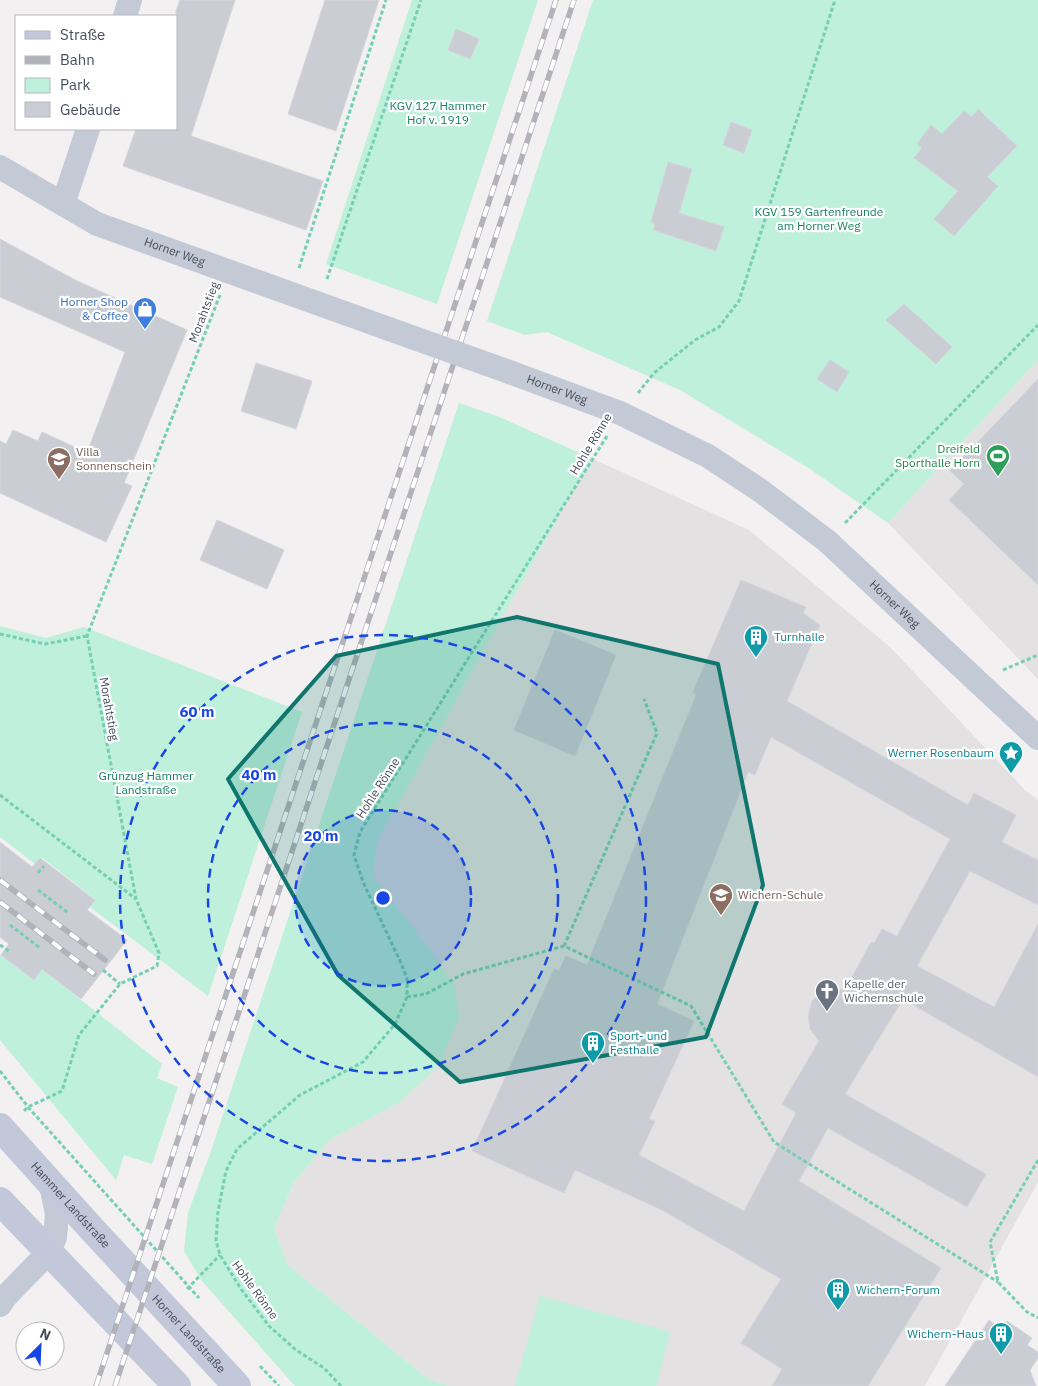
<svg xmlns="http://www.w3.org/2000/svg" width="1038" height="1386" viewBox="0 0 1038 1386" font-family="'IBM Plex Sans',sans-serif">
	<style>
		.education { fill: #e3e1e2 }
		.green { fill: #bef0db }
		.building { fill: #cbcdd5; stroke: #d4d4db; fill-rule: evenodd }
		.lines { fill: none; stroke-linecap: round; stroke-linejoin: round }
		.path { stroke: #75cfb4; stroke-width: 3; stroke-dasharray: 4 2.5; stroke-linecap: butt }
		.street { stroke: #c3c9d5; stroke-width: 24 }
		.secondary { stroke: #c2c8d9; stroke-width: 28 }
		.rail-casing { stroke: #b2b3ba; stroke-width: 5.5 }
		.rail { stroke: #fff; stroke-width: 4; stroke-dasharray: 11; stroke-linecap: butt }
		.street-bridge { stroke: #c3c9d5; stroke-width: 24 }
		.marked { fill: #0f766e; fill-opacity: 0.2; stroke: #0f766e; stroke-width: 4; stroke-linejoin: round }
		.ring { fill: none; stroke: #1747e5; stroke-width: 2.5; stroke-dasharray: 9 6 }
		.labels { text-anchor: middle; stroke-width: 4.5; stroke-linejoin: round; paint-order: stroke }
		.park-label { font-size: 12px; fill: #168161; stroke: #fff }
		.street-label { font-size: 12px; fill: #474e5d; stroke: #fff }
		.shop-label { font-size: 12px; fill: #366cbe; stroke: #fff; text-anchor: end }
		.leisure-label { font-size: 12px; fill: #27864d; stroke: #fff; text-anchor: end }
		.education-label { font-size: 12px; fill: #785e54; stroke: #fff; text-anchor: start }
		.culture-label { font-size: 12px; fill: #0d838f; stroke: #fff; text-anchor: start }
		.worship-label { font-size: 12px; fill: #5b616d; stroke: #fff; text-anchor: start }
		.centre { fill: #1747e5; stroke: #fff; stroke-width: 2.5 }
		.ring-label { font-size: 15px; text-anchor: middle; font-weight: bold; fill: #1747e5; stroke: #fff; stroke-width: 4.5; stroke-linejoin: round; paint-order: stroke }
	</style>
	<rect width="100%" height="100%" fill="#f2f0f0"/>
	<path class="education" d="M 1038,360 L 1038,679 L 888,523 Z
		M 591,458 L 749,530 L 890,647 L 1025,790 L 1038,800 L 1038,1182 L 925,1386 L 448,1386 L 427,1378 L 287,1264 L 274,1228 L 294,1183 L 330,1139 L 399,1103 L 433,955 L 373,876 L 378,840 Z"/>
	<path class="green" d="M 412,0 L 538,0 L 437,304 L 326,264 Z
		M 593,0 L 1038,0 L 1038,360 L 888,523 L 810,469 L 680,390 L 547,332 L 525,335 L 487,321 Z
		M 459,403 L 497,416 L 591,458 L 378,840 L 373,876 L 434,955 L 455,987 L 459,1017 L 439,1065 L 399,1103 L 330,1139 L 294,1183 L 274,1228 L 287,1264 L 427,1378 L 448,1386 L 295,1386 L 202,1281 L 184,1251 L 188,1213 L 211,1151 Z
		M 0,626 L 46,638 L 84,627 L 302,712 L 208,996 L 90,907 L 95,899 L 41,857 L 35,864 L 0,837 Z
		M 0,954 L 34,980 L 42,969 L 162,1064 L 157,1078 L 178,1087 L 152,1164 L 124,1155 L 116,1180 L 0,1040 Z
		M 540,1296 L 670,1332 L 656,1386 L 515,1386 Z"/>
	<path class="building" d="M 180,0 L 235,0 L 191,136 L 323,181 L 306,230 L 123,166 L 136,129 L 176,129 L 176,11 Z
		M 325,0 L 379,0 L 336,131 L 288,114 Z
		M 456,29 L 479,39 L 470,59 L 448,50 Z
		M 978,109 L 1017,146 L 987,177 L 998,186 L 954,236 L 934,219 L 958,191 L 914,158 L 922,148 L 917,144 L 931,125 L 942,134 L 964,111 L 972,117 Z
		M 731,122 L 752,130 L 744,153 L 723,145 Z
		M 668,162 L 692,169 L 679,213 L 724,227 L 716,251 L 653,230 L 655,224 L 651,222 Z
		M 0,239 L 77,281 L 187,330 L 124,483 L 132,486 L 106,542 L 0,493 L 0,441 L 6,444 L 13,430 L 38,441 L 42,432 L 87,453 L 125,352 L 0,297 Z
		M 904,304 L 952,347 L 936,364 L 886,320 Z
		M 830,360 L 849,372 L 837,392 L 817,379 Z
		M 256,363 L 312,381 L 296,429 L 241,411 Z
		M 1038,379 L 1038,585 L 949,500 L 964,484 L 950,471 Z
		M 217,520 L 284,550 L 267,589 L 200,560 Z
		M 741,580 L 806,607 L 803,613 L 820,625 L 787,701 L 968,805 L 974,793 L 1016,815 L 1002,842 L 1038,860 L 1038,905 L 970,871 L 917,966 L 994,1007 L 1038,924 L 1038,1077 L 903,999 L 845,1094 L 986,1174 L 967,1207 L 828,1128 L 799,1181 L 941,1268 L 868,1386 L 772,1386 L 782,1369 L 741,1343 L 781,1279 L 662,1210 L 575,1170 L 564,1193 L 472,1151 L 554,969 L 559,971 L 566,956 L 587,965 L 696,695 L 693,692 ZM 771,737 L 950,839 L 897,936 L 882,929 L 874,943 L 871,942 L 845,990 L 832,989 L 821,993 L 812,1001 L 808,1016 L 810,1029 L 819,1041 L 782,1104 L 796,1113 L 744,1211 L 639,1155 L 655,1121 L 649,1119 L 694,1021 L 657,1004 L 748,772 L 755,775 Z
		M 555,630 L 616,655 L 575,756 L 514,730 Z
		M 0,842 L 32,867 L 40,858 L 95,900 L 87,910 L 127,940 L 81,999 L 42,969 L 34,980 L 1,955 L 9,944 L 0,937 Z
		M 989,1320 L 1001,1329 L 1007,1321 L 1032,1338 L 1027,1345 L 1038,1352 L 1038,1358 L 1030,1370 L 1036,1386 L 945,1386 Z"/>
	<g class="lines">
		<path class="path" d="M 299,268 L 386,0
			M 327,279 L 421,0
			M 638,393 L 654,373 L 695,340 L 719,327 L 739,301 L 835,0
			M 845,523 L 1038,325
			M 0,634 L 45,644 L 87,636
			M 1003,670 L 1038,655
			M 0,795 L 136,899
			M 38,873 L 44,866
			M 38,890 L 67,912
			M 10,925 L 40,948
			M 0,945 L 10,952
			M 564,946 L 657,733 L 644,699
			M 103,970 L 120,984
			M 407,997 L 426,994 L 463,974 L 564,946 L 691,1006 L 774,1142 L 998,1282
			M 0,1071 L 28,1107 L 199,1298
			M 24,1111 L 28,1107 L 62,1091 L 79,1035 L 120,984 L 157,966 L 159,953 L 136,899 L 87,636 L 220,295
			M 1038,1160 L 990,1242 L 998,1282 L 1027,1312 L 1038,1318
			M 187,1289 L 220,1255
			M 260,1366 L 279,1386
			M 341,1386 L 324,1368 L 296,1350 L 269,1326 L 241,1289 L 220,1255 L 216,1241 L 218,1211 L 226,1171 L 237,1149 L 300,1095 L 363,1062 L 395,1024 L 407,997 L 407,978 L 400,961 L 363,882 L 354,855 L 360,832 L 607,436"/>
		<g class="street">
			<path d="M 125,16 L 130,0"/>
			<path id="s1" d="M 0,167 L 97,224 L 389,329"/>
			<path d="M 63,204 L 88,129"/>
			<path id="s2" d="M 512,373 L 620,413 L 708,456 L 761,491 L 827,541 L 1038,738"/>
			<path d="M 0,1305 L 5,1297 L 49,1252 L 55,1237 L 57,1214 L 51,1185"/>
		</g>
		<g class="secondary">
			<path id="s3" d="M 0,1127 L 90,1227 L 237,1386"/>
			<path d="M 0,1201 L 177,1386"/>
		</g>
		<g class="rail-casing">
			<path id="rail" d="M 0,880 L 105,960
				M 0,902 L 94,974
				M 96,1386 L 556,0
				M 115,1386 L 574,0"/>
		</g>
		<use href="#rail" class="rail"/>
		<path class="street-bridge" d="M 389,329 L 512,373"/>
	</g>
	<path class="marked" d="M 517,617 L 718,664 L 763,885 L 706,1037 L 460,1082 L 338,975 L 228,779 L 336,656 Z"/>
	<circle cx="383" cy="898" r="88" fill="#1747e5" fill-opacity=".12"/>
	<g class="ring">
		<circle cx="383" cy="898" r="88"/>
		<circle cx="383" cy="898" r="175"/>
		<circle cx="383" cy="898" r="263"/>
	</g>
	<defs>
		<g id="shop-pin" transform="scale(1.25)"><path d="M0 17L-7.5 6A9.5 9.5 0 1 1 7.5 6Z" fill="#3f7fe0" stroke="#fff"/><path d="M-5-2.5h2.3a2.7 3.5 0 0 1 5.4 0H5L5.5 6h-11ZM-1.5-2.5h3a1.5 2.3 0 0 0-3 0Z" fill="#fff"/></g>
		<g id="stadium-pin" transform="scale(1.25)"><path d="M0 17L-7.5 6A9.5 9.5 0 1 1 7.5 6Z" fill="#2e9e5b" stroke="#fff"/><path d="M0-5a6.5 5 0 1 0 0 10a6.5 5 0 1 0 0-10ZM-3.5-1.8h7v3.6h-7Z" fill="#fff"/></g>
		<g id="school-pin" transform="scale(1.25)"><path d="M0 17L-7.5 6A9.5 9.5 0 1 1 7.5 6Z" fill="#8d6e63" stroke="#fff"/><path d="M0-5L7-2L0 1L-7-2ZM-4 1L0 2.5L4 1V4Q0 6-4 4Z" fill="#fff"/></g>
		<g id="building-pin" transform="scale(1.25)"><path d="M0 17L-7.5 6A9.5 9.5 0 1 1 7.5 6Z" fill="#0f9aa8" stroke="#fff"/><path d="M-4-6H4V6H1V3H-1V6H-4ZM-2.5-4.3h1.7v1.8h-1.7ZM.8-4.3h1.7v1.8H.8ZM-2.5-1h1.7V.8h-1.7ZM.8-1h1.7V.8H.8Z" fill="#fff"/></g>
		<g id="sight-pin" transform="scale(1.25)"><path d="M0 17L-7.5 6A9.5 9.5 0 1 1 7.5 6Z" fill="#0f9aa8" stroke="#fff"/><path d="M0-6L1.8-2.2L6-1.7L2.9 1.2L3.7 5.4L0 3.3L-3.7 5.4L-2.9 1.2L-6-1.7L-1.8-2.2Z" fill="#fff"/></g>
		<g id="church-pin" transform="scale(1.25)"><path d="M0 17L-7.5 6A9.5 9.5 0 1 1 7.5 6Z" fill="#6b7280" stroke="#fff"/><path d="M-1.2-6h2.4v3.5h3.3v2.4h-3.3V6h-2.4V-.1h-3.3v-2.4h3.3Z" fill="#fff"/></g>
	</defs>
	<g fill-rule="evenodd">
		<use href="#shop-pin" x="145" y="309"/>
		<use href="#stadium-pin" x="998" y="456"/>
		<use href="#school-pin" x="59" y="459"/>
		<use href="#building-pin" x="756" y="637"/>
		<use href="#sight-pin" x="1011" y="753"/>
		<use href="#school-pin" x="721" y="895"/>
		<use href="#church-pin" x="827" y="991"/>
		<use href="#building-pin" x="593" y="1043"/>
		<use href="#building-pin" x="838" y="1290"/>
		<use href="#building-pin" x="1001" y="1334"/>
	</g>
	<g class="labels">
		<g class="park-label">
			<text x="438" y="110">KGV 127 Hammer<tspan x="438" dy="14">Hof v. 1919</tspan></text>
			<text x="819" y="216">KGV 159 Gartenfreunde<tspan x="819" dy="14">am Horner Weg</tspan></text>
			<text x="146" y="780">Grünzug Hammer<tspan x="146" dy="14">Landstraße</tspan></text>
		</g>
		<g class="street-label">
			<text dy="4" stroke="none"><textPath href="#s1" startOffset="195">Horner Weg</textPath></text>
			<text transform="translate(204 312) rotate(-69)" y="4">Morahtstieg</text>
			<text dy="4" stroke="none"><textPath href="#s2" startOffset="48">Horner Weg</textPath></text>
			<text transform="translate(591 444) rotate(-59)" y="4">Hohle Rönne</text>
			<text dy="4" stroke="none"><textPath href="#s2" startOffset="452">Horner Weg</textPath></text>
			<text transform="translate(109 709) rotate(80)" y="4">Morahtstieg</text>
			<text transform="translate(378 788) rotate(-57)" y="4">Hohle Rönne</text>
			<text dy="4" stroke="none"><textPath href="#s3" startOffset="105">Hammer Landstraße</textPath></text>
			<text transform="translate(255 1290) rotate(54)" y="4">Hohle Rönne</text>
			<text dy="4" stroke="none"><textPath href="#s3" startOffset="280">Horner Landstraße</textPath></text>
		</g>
		<g class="shop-label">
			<text x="128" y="306">Horner Shop<tspan x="128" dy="14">&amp; Coffee</tspan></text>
		</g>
		<g class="leisure-label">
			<text x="980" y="453">Dreifeld<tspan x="980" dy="14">Sporthalle Horn</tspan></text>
		</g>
		<g class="education-label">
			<text x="76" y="456">Villa<tspan x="76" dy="14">Sonnenschein</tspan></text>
			<text x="738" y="899">Wichern-Schule</text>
		</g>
		<g class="culture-label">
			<text x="774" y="641">Turnhalle</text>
			<text x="994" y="757" text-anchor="end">Werner Rosenbaum</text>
			<text x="610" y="1040">Sport- und<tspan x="610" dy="14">Festhalle</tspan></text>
			<text x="856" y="1294">Wichern-Forum</text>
			<text x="984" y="1338" text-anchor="end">Wichern-Haus</text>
		</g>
		<g class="worship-label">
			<text x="844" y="988">Kapelle der<tspan x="844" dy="14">Wichernschule</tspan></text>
		</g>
	</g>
	<circle cx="383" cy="898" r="8" class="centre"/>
	<g class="ring-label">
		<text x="197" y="717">60 m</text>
		<text x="259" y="780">40 m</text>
		<text x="321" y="841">20 m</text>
	</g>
	<rect x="15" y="15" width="162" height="115" fill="#ffffff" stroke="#b5b8be"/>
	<rect x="25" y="31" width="25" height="8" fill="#c2c8d9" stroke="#b5b8be"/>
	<text x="60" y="40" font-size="15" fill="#474e5d">Straße</text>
	<rect x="25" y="56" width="25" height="8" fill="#b2b3ba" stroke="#b5b8be"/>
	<text x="60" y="65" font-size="15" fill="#474e5d">Bahn</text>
	<rect x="25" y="78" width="25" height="15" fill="#bef0db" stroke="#b5b8be"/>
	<text x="60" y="90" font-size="15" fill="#474e5d">Park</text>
	<rect x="25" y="102" width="25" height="15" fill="#cbcdd5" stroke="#b5b8be"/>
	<text x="60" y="115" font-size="15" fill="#474e5d">Gebäude</text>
	<g transform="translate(40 1346) rotate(24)"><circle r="24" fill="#ffffff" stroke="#b5b8be"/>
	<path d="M0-4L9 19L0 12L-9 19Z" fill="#1747e5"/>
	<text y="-8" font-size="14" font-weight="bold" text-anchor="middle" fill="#474e5d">N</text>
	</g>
</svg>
